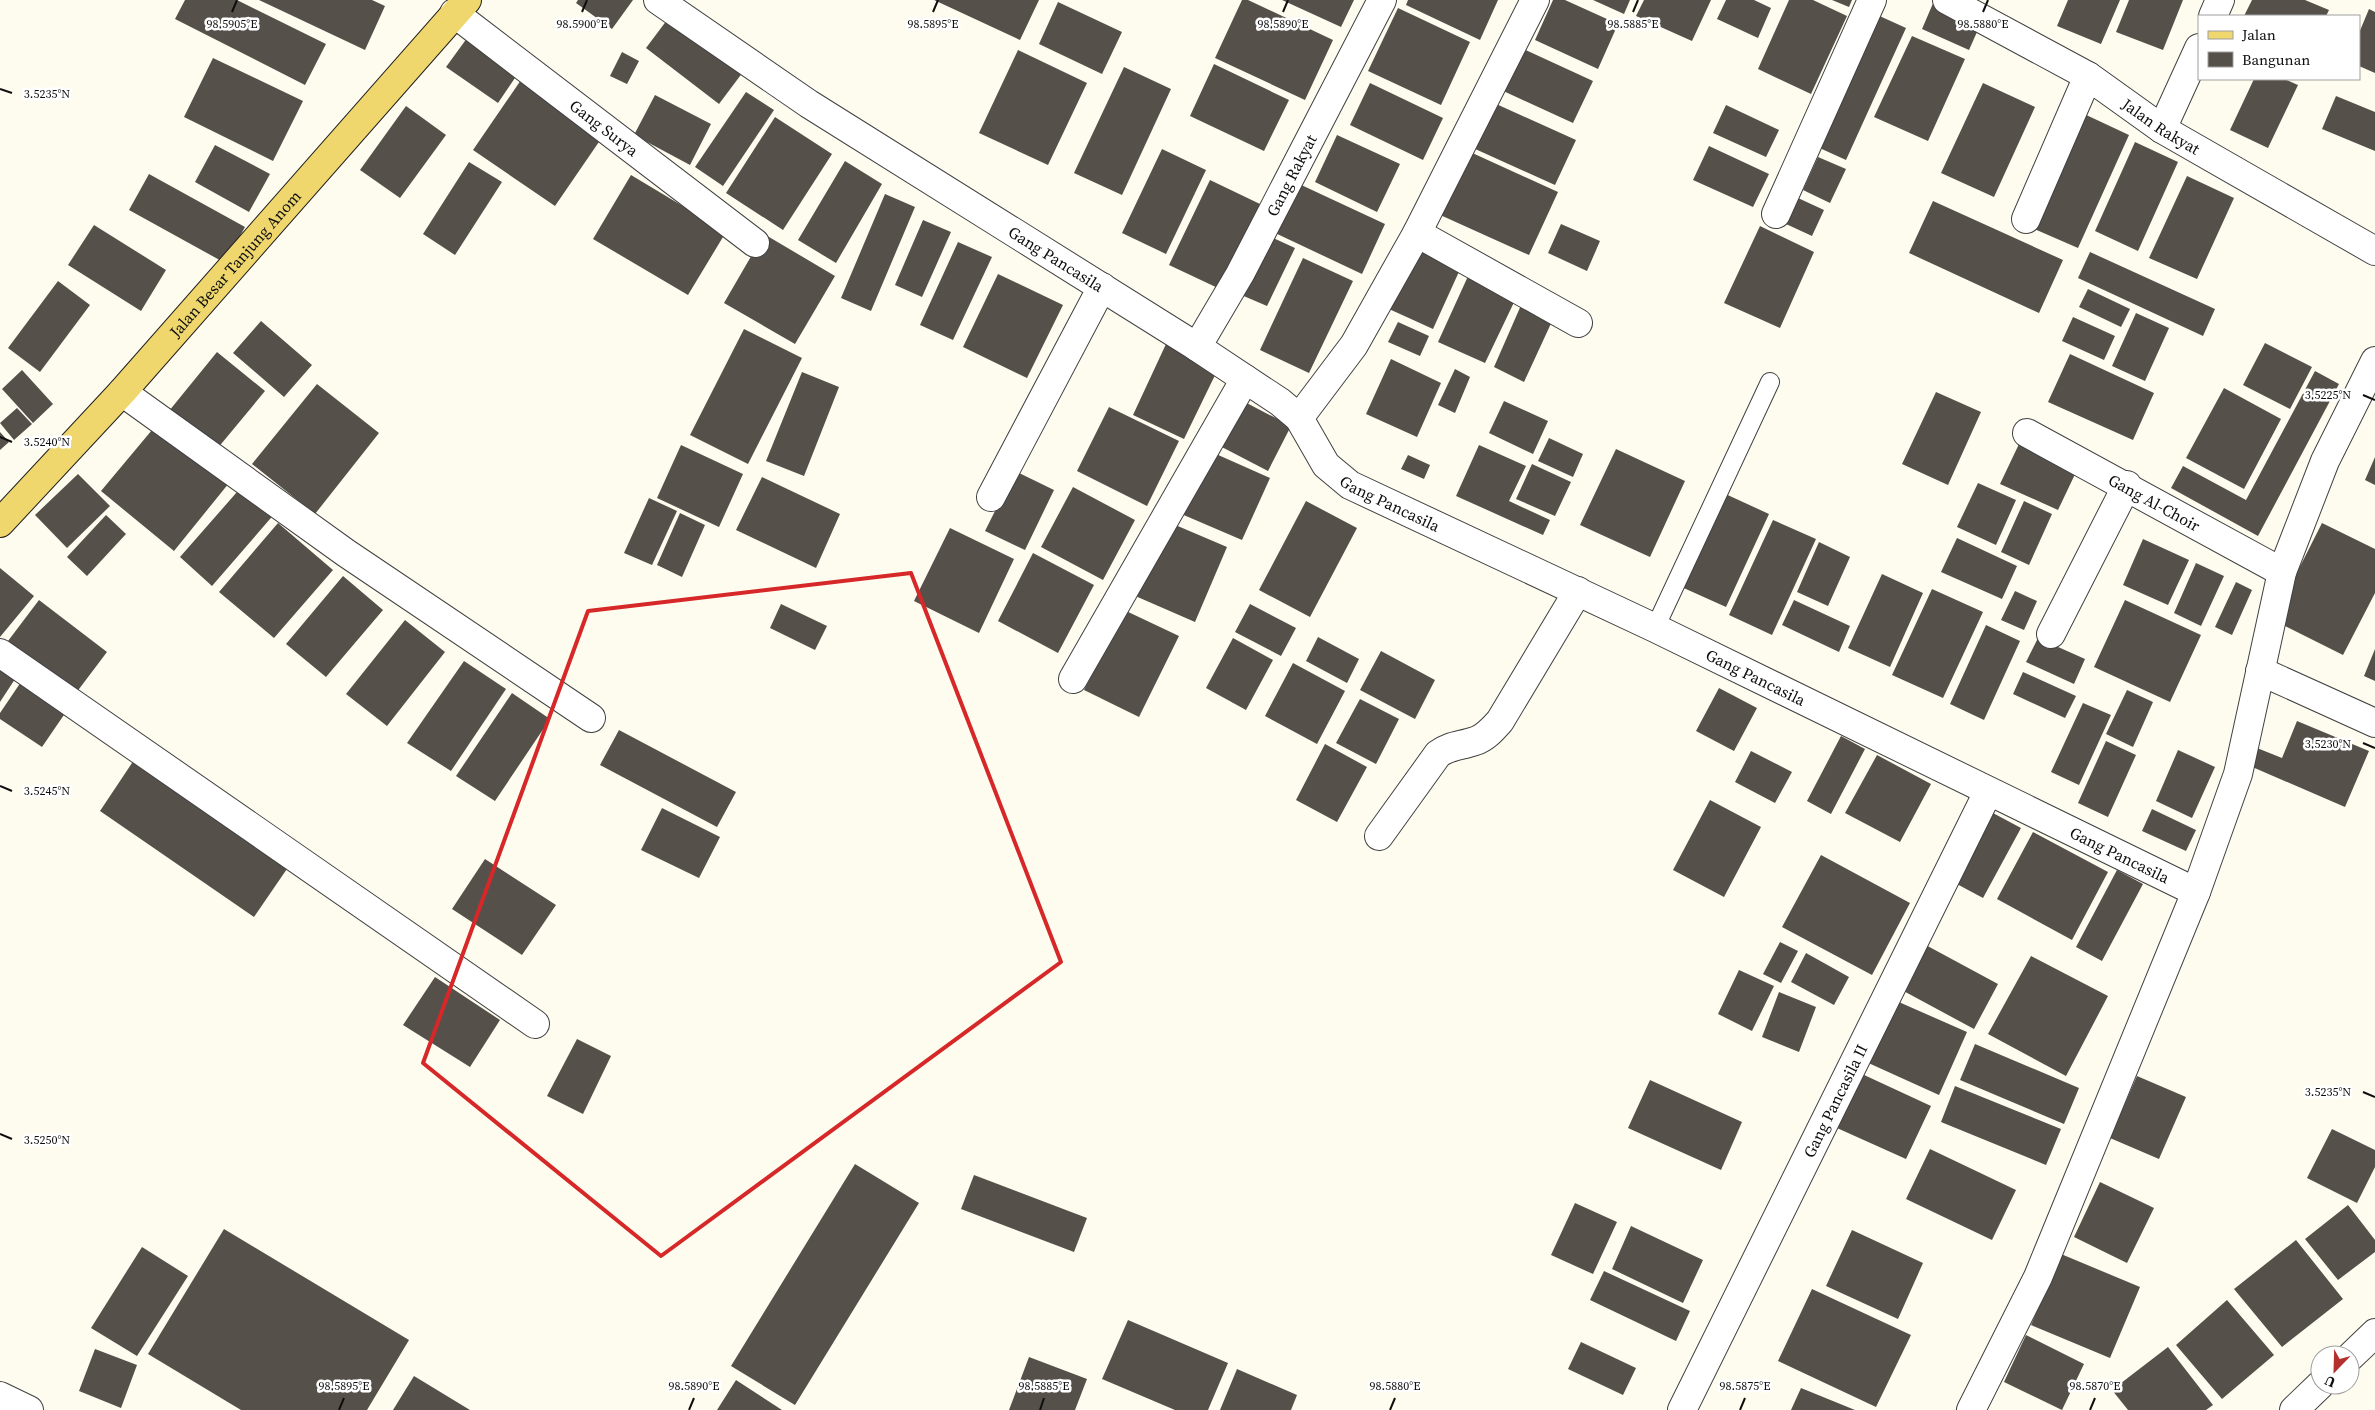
<svg xmlns="http://www.w3.org/2000/svg" width="2375" height="1410" viewBox="0 0 2375 1410" font-family="'Source Serif 4',serif">
	<style>
		.building { fill: #56504b }
		.lines { fill: none; stroke-linecap: round; stroke-linejoin: round }
		.service-casing { stroke: #414141; stroke-width: 20 }
		.minor-casing { stroke: #414141; stroke-width: 30 }
		.primary-casing { stroke: #1f1f1f; stroke-width: 30 }
		.service { stroke: #fff; stroke-width: 18 }
		.minor { stroke: #fff; stroke-width: 28 }
		.primary { stroke: #efd76e; stroke-width: 28 }
		.marked { fill: none; stroke: #d62828; stroke-width: 4; stroke-linejoin: round }
		.ticks { fill: none; stroke: #0e0e0e; stroke-width: 2 }
		.labels { text-anchor: middle; stroke-width: 5; stroke-linejoin: round; paint-order: stroke }
		.street-label { font-size: 16px; fill: #0e0e0e; stroke: #fff }
		.ticks-label { font-size: 12px; text-anchor: middle; fill: #0e0e0e; stroke: #fff; stroke-width: 5; stroke-linejoin: round; paint-order: stroke }
	</style>
	<rect width="100%" height="100%" fill="#fefcef"/>
	<path class="building" d="M 185,0 L 237,0 L 326,44 L 305,85 L 175,19 Z
		M 259,0 L 372,0 L 385,6 L 365,50 Z
		M 578,0 L 633,0 L 612,29 L 576,3 Z
		M 934,0 L 1039,0 L 1020,40 Z
		M 1242,0 L 1248,0 L 1333,40 L 1305,100 L 1215,58 Z
		M 1282,0 L 1354,0 L 1341,27 Z
		M 1408,0 L 1498,0 L 1480,40 L 1406,5 Z
		M 1553,0 L 1565,0 L 1618,24 L 1598,69 L 1535,40 Z
		M 1593,0 L 1630,0 L 1624,14 Z
		M 1644,0 L 1711,0 L 1692,41 L 1636,16 Z
		M 1726,0 L 1754,0 L 1771,8 L 1758,38 L 1717,19 Z
		M 1789,0 L 1813,0 L 1847,16 L 1811,94 L 1758,69 Z
		M 1832,0 L 1852,0 L 1849,7 Z
		M 2068,0 L 2120,0 L 2101,44 L 2057,26 Z
		M 2129,0 L 2183,0 L 2163,50 L 2116,32 Z
		M 2252,0 L 2305,0 L 2329,10 L 2326,16 L 2244,16 Z
		M 1934,1 L 1981,23 L 1969,50 L 1922,29 Z
		M 1058,2 L 1122,32 L 1102,74 L 1039,44 Z
		M 1398,8 L 1470,42 L 1441,105 L 1368,71 Z
		M 2369,9 L 2375,12 L 2375,73 L 2359,66 L 2359,33 Z
		M 1873,13 L 1906,28 L 1846,160 L 1813,145 Z
		M 670,16 L 743,72 L 719,104 L 646,48 Z
		M 470,34 L 521,69 L 498,103 L 446,67 Z
		M 1912,36 L 1965,59 L 1928,141 L 1874,117 Z
		M 1519,47 L 1593,81 L 1573,123 L 1499,89 Z
		M 1018,50 L 1087,83 L 1048,165 L 979,133 Z
		M 622,52 L 639,61 L 627,84 L 610,76 Z
		M 213,58 L 303,101 L 273,161 L 184,117 Z
		M 1214,64 L 1289,100 L 1264,151 L 1190,116 Z
		M 1124,67 L 1171,89 L 1122,195 L 1074,173 Z
		M 2254,79 L 2284,79 L 2298,85 L 2268,148 L 2230,130 Z
		M 521,80 L 603,136 L 555,206 L 473,150 Z
		M 1370,83 L 1443,118 L 1423,160 L 1350,125 Z
		M 1983,83 L 2035,107 L 1994,197 L 1941,173 Z
		M 746,92 L 774,110 L 723,186 L 695,167 Z
		M 655,95 L 711,124 L 690,165 L 634,135 Z
		M 2336,96 L 2375,112 L 2375,151 L 2322,129 Z
		M 1494,103 L 1576,140 L 1555,185 L 1473,148 Z
		M 1726,105 L 1779,130 L 1766,157 L 1713,133 Z
		M 406,106 L 446,135 L 400,198 L 360,170 Z
		M 2082,113 L 2129,135 L 2078,248 L 2030,227 Z
		M 775,117 L 832,154 L 783,230 L 726,193 Z
		M 1337,135 L 1400,164 L 1377,212 L 1315,182 Z
		M 2135,142 L 2178,162 L 2138,251 L 2095,231 Z
		M 215,145 L 270,174 L 249,212 L 195,182 Z
		M 1709,146 L 1769,174 L 1753,207 L 1693,180 Z
		M 1162,149 L 1206,170 L 1166,254 L 1122,233 Z
		M 1468,151 L 1558,192 L 1529,255 L 1438,214 Z
		M 1818,157 L 1846,169 L 1830,203 L 1803,190 Z
		M 845,161 L 882,184 L 836,263 L 798,240 Z
		M 469,162 L 502,182 L 455,255 L 423,234 Z
		M 149,174 L 245,227 L 225,263 L 129,210 Z
		M 631,175 L 726,232 L 688,295 L 593,239 Z
		M 2187,176 L 2234,198 L 2197,279 L 2149,258 Z
		M 1210,180 L 1260,204 L 1220,289 L 1169,265 Z
		M 1297,183 L 1385,224 L 1362,274 L 1273,232 Z
		M 885,194 L 915,207 L 871,311 L 841,298 Z
		M 1798,198 L 1824,210 L 1812,236 L 1786,224 Z
		M 1933,201 L 2063,260 L 2039,313 L 1909,253 Z
		M 923,220 L 951,232 L 922,297 L 895,285 Z
		M 1561,224 L 1600,241 L 1587,271 L 1548,253 Z
		M 94,225 L 166,270 L 141,311 L 68,265 Z
		M 1760,226 L 1814,252 L 1780,328 L 1724,303 Z
		M 764,234 L 835,276 L 795,344 L 724,303 Z
		M 1267,235 L 1295,248 L 1267,306 L 1239,294 Z
		M 958,242 L 992,257 L 953,340 L 920,325 Z
		M 1418,245 L 1462,265 L 1433,329 L 1389,309 Z
		M 2090,252 L 2215,309 L 2203,336 L 2078,278 Z
		M 1303,258 L 1353,281 L 1309,373 L 1260,350 Z
		M 998,274 L 1063,305 L 1027,378 L 963,347 Z
		M 1469,274 L 1517,296 L 1485,363 L 1438,342 Z
		M 58,281 L 90,305 L 40,372 L 8,348 Z
		M 2088,289 L 2130,309 L 2121,327 L 2079,307 Z
		M 1522,303 L 1554,317 L 1524,382 L 1494,367 Z
		M 2136,313 L 2169,328 L 2145,381 L 2112,366 Z
		M 2073,317 L 2115,336 L 2104,360 L 2062,341 Z
		M 261,321 L 312,365 L 284,397 L 233,353 Z
		M 1398,322 L 1429,336 L 1420,356 L 1388,342 Z
		M 744,329 L 802,358 L 748,464 L 690,435 Z
		M 2265,343 L 2312,367 L 2290,409 L 2243,385 Z
		M 1166,344 L 1218,369 L 1184,439 L 1133,415 Z
		M 217,352 L 265,391 L 217,449 L 169,411 Z
		M 2070,354 L 2154,393 L 2133,440 L 2048,402 Z
		M 1391,359 L 1441,383 L 1417,437 L 1366,414 Z
		M 1455,369 L 1470,377 L 1455,413 L 1438,405 Z
		M 22,370 L 53,404 L 33,423 L 2,389 Z
		M 2315,371 L 2339,384 L 2258,536 L 2171,488 L 2183,466 L 2246,500 Z
		M 802,372 L 839,387 L 804,476 L 766,461 Z
		M 317,384 L 379,433 L 315,514 L 252,464 Z
		M 2224,388 L 2281,419 L 2244,489 L 2186,458 Z
		M 1936,392 L 1981,412 L 1948,485 L 1902,464 Z
		M 1239,399 L 1291,426 L 1268,471 L 1216,444 Z
		M 1504,401 L 1548,421 L 1533,454 L 1489,433 Z
		M 1109,407 L 1179,441 L 1147,506 L 1077,471 Z
		M 17,408 L 32,424 L 14,440 L 0,423 Z
		M 157,424 L 229,483 L 174,551 L 101,491 Z
		M 0,432 L 9,442 L 0,450 Z
		M 1549,438 L 1583,454 L 1573,477 L 1538,461 Z
		M 2019,444 L 2077,470 L 2058,510 L 2000,484 Z
		M 681,445 L 743,474 L 719,527 L 657,498 Z
		M 1479,445 L 1526,466 L 1509,501 L 1550,520 L 1543,535 L 1456,496 Z
		M 1616,449 L 1685,481 L 1650,557 L 1580,525 Z
		M 1207,450 L 1270,478 L 1242,540 L 1179,513 Z
		M 1408,455 L 1430,465 L 1424,479 L 1401,469 Z
		M 2375,457 L 2375,485 L 2365,480 Z
		M 1532,464 L 1571,482 L 1555,516 L 1516,499 Z
		M 1015,471 L 1054,490 L 1025,550 L 985,531 Z
		M 78,474 L 110,506 L 67,548 L 35,515 Z
		M 762,477 L 840,514 L 816,568 L 736,530 Z
		M 1978,483 L 2016,500 L 1996,545 L 1957,527 Z
		M 244,484 L 276,512 L 212,586 L 180,557 Z
		M 1073,487 L 1135,520 L 1103,580 L 1041,547 Z
		M 1719,491 L 1769,514 L 1726,607 L 1677,585 Z
		M 649,498 L 677,511 L 652,565 L 624,553 Z
		M 1306,501 L 1357,528 L 1310,617 L 1259,590 Z
		M 2024,501 L 2052,514 L 2029,565 L 2001,552 Z
		M 680,513 L 705,525 L 682,577 L 657,565 Z
		M 106,515 L 126,534 L 87,576 L 67,557 Z
		M 1773,520 L 1816,539 L 1772,635 L 1729,615 Z
		M 1166,521 L 1227,547 L 1195,622 L 1133,595 Z
		M 278,523 L 333,570 L 274,638 L 219,592 Z
		M 2322,523 L 2375,549 L 2375,593 L 2343,655 L 2273,620 Z
		M 950,528 L 1014,559 L 979,633 L 914,601 Z
		M 1957,538 L 2017,566 L 2002,599 L 1941,572 Z
		M 2143,539 L 2189,560 L 2168,605 L 2123,585 Z
		M 1819,542 L 1850,557 L 1828,606 L 1797,592 Z
		M 1033,553 L 1094,585 L 1058,653 L 998,621 Z
		M 2196,563 L 2224,576 L 2201,626 L 2174,613 Z
		M 0,568 L 34,596 L 0,637 Z
		M 1882,574 L 1923,593 L 1890,667 L 1848,648 Z
		M 343,576 L 383,610 L 326,677 L 286,644 Z
		M 2236,582 L 2252,590 L 2232,635 L 2215,627 Z
		M 1932,589 L 1983,612 L 1943,698 L 1892,675 Z
		M 2015,591 L 2037,601 L 2024,630 L 2001,620 Z
		M 39,600 L 107,652 L 76,693 L 8,641 Z
		M 1794,600 L 1850,626 L 1839,652 L 1782,625 Z
		M 2125,600 L 2201,635 L 2170,702 L 2094,667 Z
		M 781,604 L 827,626 L 815,650 L 770,628 Z
		M 1250,604 L 1296,628 L 1281,656 L 1235,632 Z
		M 1124,610 L 1179,636 L 1139,717 L 1084,690 Z
		M 405,620 L 445,652 L 387,726 L 346,694 Z
		M 1986,625 L 2020,641 L 1984,720 L 1950,704 Z
		M 1318,637 L 1359,659 L 1347,683 L 1306,661 Z
		M 1233,638 L 1273,660 L 1246,710 L 1206,688 Z
		M 2038,638 L 2085,659 L 2074,684 L 2026,662 Z
		M 2375,649 L 2375,681 L 2364,676 Z
		M 1381,651 L 1435,680 L 1415,719 L 1360,690 Z
		M 464,661 L 506,689 L 451,771 L 407,743 Z
		M 1293,663 L 1345,691 L 1317,744 L 1265,716 Z
		M 0,664 L 17,676 L 0,702 Z
		M 2023,672 L 2076,696 L 2065,718 L 2013,694 Z
		M 23,679 L 68,709 L 42,747 L 0,719 L 0,713 Z
		M 1719,688 L 1757,708 L 1734,751 L 1696,731 Z
		M 2127,690 L 2153,702 L 2133,747 L 2106,734 Z
		M 512,693 L 550,719 L 495,801 L 456,776 Z
		M 1360,699 L 1399,719 L 1376,764 L 1336,743 Z
		M 2083,703 L 2111,715 L 2079,785 L 2051,772 Z
		M 2297,721 L 2369,751 L 2345,807 L 2250,766 L 2257,748 L 2282,758 Z
		M 619,730 L 736,792 L 717,827 L 600,765 Z
		M 1841,736 L 1865,749 L 1831,814 L 1807,801 Z
		M 2106,741 L 2136,755 L 2108,817 L 2078,803 Z
		M 1325,744 L 1367,767 L 1337,822 L 1296,800 Z
		M 2178,750 L 2215,767 L 2192,818 L 2156,801 Z
		M 1751,751 L 1792,772 L 1775,803 L 1735,782 Z
		M 1877,755 L 1931,784 L 1900,842 L 1845,813 Z
		M 136,757 L 291,863 L 254,917 L 100,811 Z
		M 1710,800 L 1761,827 L 1724,897 L 1673,870 Z
		M 662,808 L 720,837 L 699,878 L 641,850 Z
		M 2152,809 L 2196,830 L 2186,851 L 2142,831 Z
		M 1993,813 L 2021,828 L 1983,898 L 1955,883 Z
		M 2033,832 L 2108,872 L 2072,940 L 1997,899 Z
		M 1821,855 L 1910,903 L 1872,975 L 1782,927 Z
		M 485,859 L 556,905 L 522,955 L 452,909 Z
		M 2117,870 L 2143,884 L 2102,961 L 2076,947 Z
		M 1780,942 L 1798,951 L 1781,983 L 1763,974 Z
		M 1922,943 L 1998,984 L 1974,1029 L 1898,988 Z
		M 1806,953 L 1849,977 L 1834,1005 L 1791,982 Z
		M 2031,956 L 2108,996 L 2066,1076 L 1988,1034 Z
		M 1739,970 L 1774,986 L 1752,1031 L 1718,1014 Z
		M 435,977 L 500,1020 L 470,1067 L 403,1025 Z
		M 1779,992 L 1816,1007 L 1799,1052 L 1762,1037 Z
		M 1892,999 L 1967,1032 L 1939,1095 L 1864,1061 Z
		M 577,1039 L 611,1056 L 583,1114 L 547,1096 Z
		M 1975,1044 L 2079,1088 L 2064,1124 L 1960,1080 Z
		M 1862,1074 L 1931,1106 L 1906,1159 L 1837,1128 Z
		M 2137,1076 L 2186,1097 L 2159,1159 L 2110,1138 Z
		M 1650,1080 L 1742,1122 L 1721,1170 L 1628,1128 Z
		M 1955,1086 L 2061,1129 L 2046,1165 L 1941,1122 Z
		M 2332,1129 L 2375,1150 L 2375,1167 L 2357,1203 L 2307,1178 Z
		M 1930,1149 L 2016,1190 L 1992,1240 L 1906,1199 Z
		M 855,1164 L 919,1203 L 795,1405 L 731,1366 Z
		M 974,1175 L 1087,1218 L 1074,1252 L 961,1209 Z
		M 2100,1182 L 2154,1208 L 2127,1263 L 2074,1237 Z
		M 1575,1203 L 1617,1222 L 1593,1274 L 1551,1255 Z
		M 2348,1205 L 2375,1240 L 2375,1252 L 2338,1280 L 2305,1239 Z
		M 1631,1226 L 1703,1260 L 1683,1303 L 1612,1269 Z
		M 224,1229 L 409,1340 L 367,1410 L 241,1410 L 148,1354 Z
		M 1852,1230 L 1923,1263 L 1898,1319 L 1826,1286 Z
		M 2296,1240 L 2343,1299 L 2282,1347 L 2234,1289 Z
		M 142,1247 L 188,1276 L 137,1356 L 91,1328 Z
		M 2061,1254 L 2140,1287 L 2110,1358 L 2031,1325 Z
		M 1604,1271 L 1690,1311 L 1676,1341 L 1590,1300 Z
		M 1812,1289 L 1911,1335 L 1876,1407 L 1778,1361 Z
		M 2227,1300 L 2274,1355 L 2222,1399 L 2176,1345 Z
		M 1128,1320 L 1228,1363 L 1208,1410 L 1175,1410 L 1102,1379 Z
		M 2026,1335 L 2084,1364 L 2062,1410 L 2004,1382 Z
		M 1581,1342 L 1636,1368 L 1623,1395 L 1568,1369 Z
		M 2168,1347 L 2213,1405 L 2206,1410 L 2128,1410 L 2112,1390 Z
		M 95,1349 L 137,1365 L 121,1408 L 79,1391 Z
		M 1029,1357 L 1087,1379 L 1075,1410 L 1009,1410 Z
		M 1237,1369 L 1297,1395 L 1291,1410 L 1220,1410 Z
		M 414,1376 L 470,1410 L 393,1410 Z
		M 736,1380 L 782,1410 L 717,1410 Z
		M 1801,1388 L 1855,1410 L 1791,1410 Z"/>
	<g class="lines">
		<g class="service-casing">
			<path id="service" d="M 1655,628 L 1770,382"/>
		</g>
		<g class="minor-casing">
			<g id="minor">
				<path id="s1" d="M 658,0 L 809,104 L 1197,347 L 1280,402 L 1299,418 L 1326,465 L 1350,485 L 1655,628 L 2196,892"/>
				<path id="s2" d="M 1947,0 L 2088,76 L 2162,129 L 2375,251"/>
				<path id="s3" d="M 454,13 L 755,243"/>
				<path d="M 2213,16 L 2220,0"/>
				<path d="M 2162,129 L 2199,48"/>
				<path d="M 1776,214 L 1872,0"/>
				<path d="M 2026,219 L 2088,76"/>
				<path d="M 1417,233 L 1578,323"/>
				<path id="s4" d="M 1197,347 L 1240,274 L 1382,0"/>
				<path d="M 122,392 L 346,553 L 591,718"/>
				<path d="M 1299,418 L 1354,345 L 1417,233 L 1535,0"/>
				<path id="s5" d="M 2027,433 L 2282,572"/>
				<path d="M 991,497 L 1102,287"/>
				<path d="M 2051,634 L 2127,485"/>
				<path d="M 0,653 L 535,1024"/>
				<path d="M 2260,671 L 2375,723"/>
				<path d="M 1073,679 L 1245,379"/>
				<path d="M 1379,836 L 1438,754 C 1450,745 1461,746 1475,741 C 1485,738 1493,729 1500,721 L 1578,591"/>
				<path d="M 2350,1357 L 2375,1333"/>
				<path d="M 0,1396 L 29,1410"/>
				<path id="s6" d="M 1682,1410 L 1988,792"/>
				<path d="M 1971,1410 L 2038,1277 L 2196,892 L 2238,774 L 2282,572 L 2325,461 L 2375,361"/>
				<path d="M 2294,1410 L 2320,1385"/>
			</g>
		</g>
		<g class="primary-casing">
			<g id="primary">
				<path id="s7" d="M 0,523 L 122,392 L 467,0"/>
			</g>
		</g>
		<use href="#service" class="service"/>
		<use href="#minor" class="minor"/>
		<use href="#primary" class="primary"/>
	</g>
	<path class="marked" d="M 911,573 L 1061,962 L 661,1256 L 423,1063 L 588,611 Z"/>
	<path class="ticks" d="M 232,12 L 237,0M 582,12 L 587,0M 933,12 L 938,0M 1283,12 L 1288,0M 1633,12 L 1638,0M 1983,12 L 1988,0M 0,89 L 12,93M 2363,395 L 2375,400M 0,437 L 12,442M 2363,743 L 2375,748M 0,786 L 12,791M 2363,1092 L 2375,1097M 0,1134 L 12,1139M 339,1410 L 344,1398M 689,1410 L 694,1398M 1040,1410 L 1044,1398M 1390,1410 L 1395,1398M 1740,1410 L 1745,1398M 2090,1410 L 2095,1398"/>
	<g class="labels">
		<g class="street-label">
			<text dy="6" stroke="none"><textPath href="#s2" startOffset="249">Jalan Rakyat</textPath></text>
			<text dy="6" stroke="none"><textPath href="#s3" startOffset="189">Gang Surya</textPath></text>
			<text dy="6" stroke="none"><textPath href="#s4" startOffset="196">Gang Rakyat</textPath></text>
			<text dy="6" stroke="none"><textPath href="#s1" startOffset="475">Gang Pancasila</textPath></text>
			<text dy="6" stroke="none"><textPath href="#s7" startOffset="350">Jalan Besar Tanjung Anom</textPath></text>
			<text dy="6" stroke="none"><textPath href="#s5" startOffset="145">Gang Al-Choir</textPath></text>
			<text dy="6" stroke="none"><textPath href="#s1" startOffset="895">Gang Pancasila</textPath></text>
			<text dy="6" stroke="none"><textPath href="#s1" startOffset="1300">Gang Pancasila</textPath></text>
			<text dy="6" stroke="none"><textPath href="#s1" startOffset="1705">Gang Pancasila</textPath></text>
			<text dy="6" stroke="none"><textPath href="#s6" startOffset="345">Gang Pancasila II</textPath></text>
		</g>
	</g>
	<g class="ticks-label">
		<text x="232" y="28">98.5905°E</text>
		<text x="582" y="28">98.5900°E</text>
		<text x="933" y="28">98.5895°E</text>
		<text x="1283" y="28">98.5890°E</text>
		<text x="1633" y="28">98.5885°E</text>
		<text x="1983" y="28">98.5880°E</text>
		<text x="47" y="98">3.5235°N</text>
		<text x="2328" y="399">3.5225°N</text>
		<text x="47" y="446">3.5240°N</text>
		<text x="2328" y="748">3.5230°N</text>
		<text x="47" y="795">3.5245°N</text>
		<text x="2328" y="1096">3.5235°N</text>
		<text x="47" y="1144">3.5250°N</text>
		<text x="344" y="1390">98.5895°E</text>
		<text x="694" y="1390">98.5890°E</text>
		<text x="1044" y="1390">98.5885°E</text>
		<text x="1395" y="1390">98.5880°E</text>
		<text x="1745" y="1390">98.5875°E</text>
		<text x="2095" y="1390">98.5870°E</text>
	</g>
	<rect x="2198" y="15" width="162" height="65" fill="#ffffff" stroke="#9f9f9f"/>
	<rect x="2208" y="31" width="25" height="8" fill="#efd76e" stroke="#9f9f9f"/>
	<text x="2242" y="40" font-size="15" fill="#0e0e0e">Jalan</text>
	<rect x="2208" y="52" width="25" height="15" fill="#56504b" stroke="#9f9f9f"/>
	<text x="2242" y="65" font-size="15" fill="#0e0e0e">Bangunan</text>
	<g transform="translate(2335 1370) rotate(203)"><circle r="24" fill="#ffffff" stroke="#9f9f9f"/>
	<path d="M0-4L9 19L0 12L-9 19Z" fill="#b4302f"/>
	<text y="-8" font-size="14" font-weight="bold" text-anchor="middle" fill="#0e0e0e">U</text>
	</g>
</svg>
